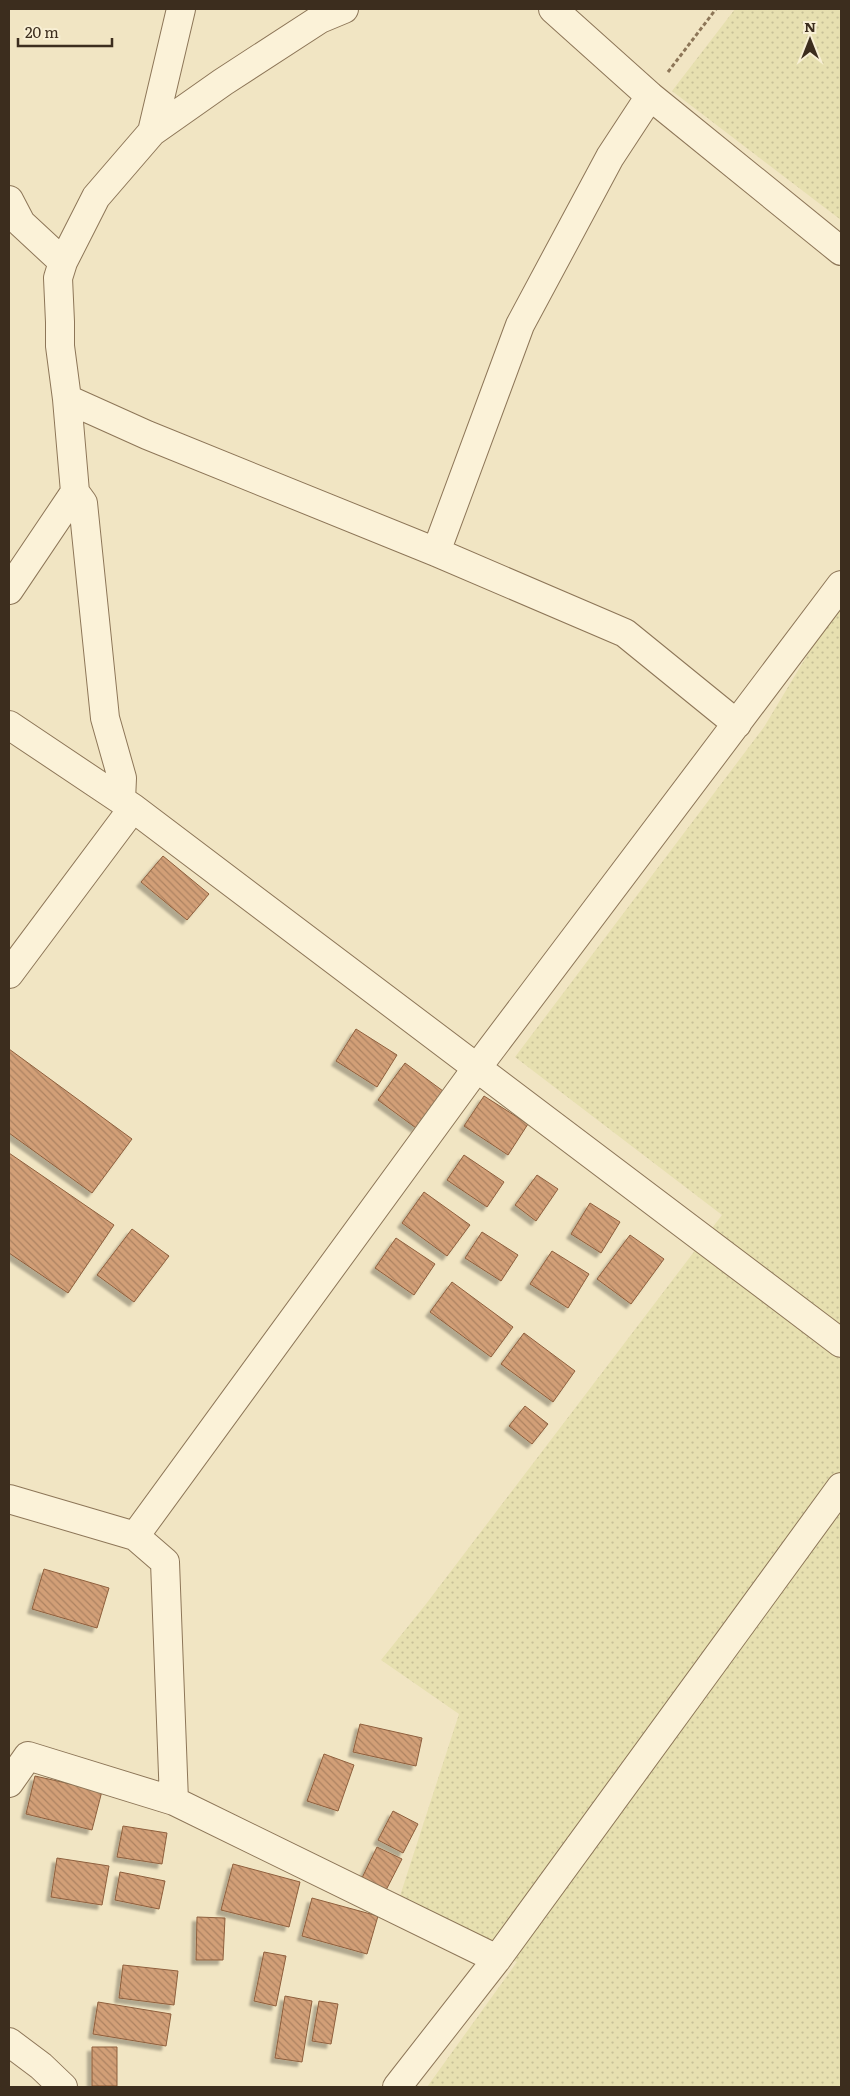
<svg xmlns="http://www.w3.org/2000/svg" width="850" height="2096" viewBox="0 0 850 2096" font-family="Literata,serif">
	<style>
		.farmland { fill: url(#farmland-dots) }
		.building { fill: url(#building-back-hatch); stroke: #8e5f3d; filter: url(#shadow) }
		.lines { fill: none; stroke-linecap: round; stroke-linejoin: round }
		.minor-casing { stroke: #8d7658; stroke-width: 30 }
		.path { stroke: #8d7658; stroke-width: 3; stroke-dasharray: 4 2.5; stroke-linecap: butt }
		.minor { stroke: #fbf2d8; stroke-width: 28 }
	</style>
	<defs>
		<pattern id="farmland-dots" width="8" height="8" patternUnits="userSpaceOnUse" patternTransform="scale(1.25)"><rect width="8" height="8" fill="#e7e0b0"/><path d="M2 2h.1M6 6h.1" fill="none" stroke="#c7c097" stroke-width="1.8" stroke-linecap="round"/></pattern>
		<pattern id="building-back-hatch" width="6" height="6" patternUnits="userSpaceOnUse" patternTransform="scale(1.25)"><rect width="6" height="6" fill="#d29f77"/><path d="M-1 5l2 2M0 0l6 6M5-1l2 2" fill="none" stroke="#ac8261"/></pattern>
		<filter id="shadow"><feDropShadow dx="-4.5" dy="4.5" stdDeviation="1" flood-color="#0004"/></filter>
	</defs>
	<rect width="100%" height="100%" fill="#f1e5c3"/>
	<path class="farmland" d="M 735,9 L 841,9 L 841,220 L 672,91 Z
		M 841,599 L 841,2087 L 427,2087 L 517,1962 L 399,1899 L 459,1714 L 381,1660 L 426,1604 L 722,1215 L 515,1057 L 764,727 Z"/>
	<path class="building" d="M 163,856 L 209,894 L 187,920 L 141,882 Z
		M 356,1029 L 397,1055 L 377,1087 L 336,1061 Z
		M 9,1049 L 132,1139 L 92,1193 L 9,1133 Z
		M 405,1063 L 443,1091 L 416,1128 L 378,1100 Z
		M 484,1096 L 528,1124 L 508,1155 L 464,1126 Z
		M 9,1153 L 114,1225 L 68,1293 L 9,1253 Z
		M 464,1155 L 504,1182 L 487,1207 L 447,1180 Z
		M 537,1175 L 558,1189 L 536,1221 L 515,1205 Z
		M 424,1192 L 470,1225 L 447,1256 L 402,1223 Z
		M 590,1203 L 620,1222 L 601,1253 L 571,1234 Z
		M 132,1229 L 169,1256 L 134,1302 L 97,1275 Z
		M 482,1232 L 518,1255 L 501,1281 L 465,1258 Z
		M 630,1235 L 664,1259 L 631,1304 L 597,1279 Z
		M 396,1238 L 435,1264 L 414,1295 L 375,1268 Z
		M 552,1251 L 589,1274 L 568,1308 L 530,1284 Z
		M 452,1282 L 513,1327 L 491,1357 L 430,1312 Z
		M 524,1333 L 575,1371 L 553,1402 L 501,1364 Z
		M 525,1406 L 548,1424 L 532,1444 L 509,1426 Z
		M 44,1569 L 109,1588 L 97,1628 L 32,1609 Z
		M 360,1724 L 422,1738 L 416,1766 L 353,1752 Z
		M 324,1754 L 354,1765 L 338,1811 L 307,1801 Z
		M 35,1776 L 102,1791 L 92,1830 L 26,1814 Z
		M 393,1811 L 418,1824 L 403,1853 L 378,1840 Z
		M 123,1826 L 167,1833 L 162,1864 L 117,1857 Z
		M 377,1847 L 402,1859 L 384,1894 L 360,1882 Z
		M 57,1858 L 109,1866 L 102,1905 L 51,1897 Z
		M 233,1864 L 300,1882 L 289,1927 L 221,1910 Z
		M 120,1872 L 165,1881 L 159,1909 L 115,1900 Z
		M 312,1898 L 378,1916 L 367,1954 L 302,1936 Z
		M 197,1917 L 225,1918 L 223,1960 L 196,1960 Z
		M 264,1952 L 286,1956 L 276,2006 L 254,2001 Z
		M 123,1965 L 178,1971 L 174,2005 L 119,1998 Z
		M 285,1996 L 312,2001 L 302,2062 L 275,2058 Z
		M 319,2001 L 338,2004 L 331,2044 L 312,2041 Z
		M 98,2002 L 171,2014 L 166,2046 L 93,2034 Z
		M 92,2047 L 117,2047 L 117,2086 L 92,2086 Z"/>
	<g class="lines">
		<g class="minor-casing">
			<path id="minor" d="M 553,9 L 650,96 L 841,251
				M 152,132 L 181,9
				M 9,200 L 21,223 L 63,262
				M 67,399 L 147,435 L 436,552 L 625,633 L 737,724
				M 75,492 L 83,503 L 105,718 L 122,778 L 121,800
				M 436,552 L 520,325 L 610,157 L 650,96
				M 9,590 L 75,492 L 67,399 L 60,346 L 60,322 L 58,278 L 63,262 L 96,197 L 152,132 L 223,82 L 320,19 L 344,9
				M 9,725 L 133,808 L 841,1343
				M 9,974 L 133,808
				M 9,1499 L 135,1536 L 165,1562 L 174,1801
				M 135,1536 L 476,1069 L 841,585
				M 9,1783 L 28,1756 L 174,1801 L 497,1959
				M 9,2042 L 41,2066 L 63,2087
				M 397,2087 L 497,1959 L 841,1487"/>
		</g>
		<path class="path" d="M 668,72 L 716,9"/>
		<use href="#minor" class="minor"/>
	</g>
	<rect width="850" height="2096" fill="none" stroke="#3c2d1e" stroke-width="20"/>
	<g transform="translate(810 40)" stroke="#f8efd4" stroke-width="4" paint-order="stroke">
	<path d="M0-4L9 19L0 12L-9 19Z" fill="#3c2d1e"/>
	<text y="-8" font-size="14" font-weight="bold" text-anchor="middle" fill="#3c2d1e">N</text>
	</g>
	<path d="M18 38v8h94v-8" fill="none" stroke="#3c2d1e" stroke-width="2.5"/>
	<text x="25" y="38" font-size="15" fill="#3c2d1e" stroke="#f8efd4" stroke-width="4" paint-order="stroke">20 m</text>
</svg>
